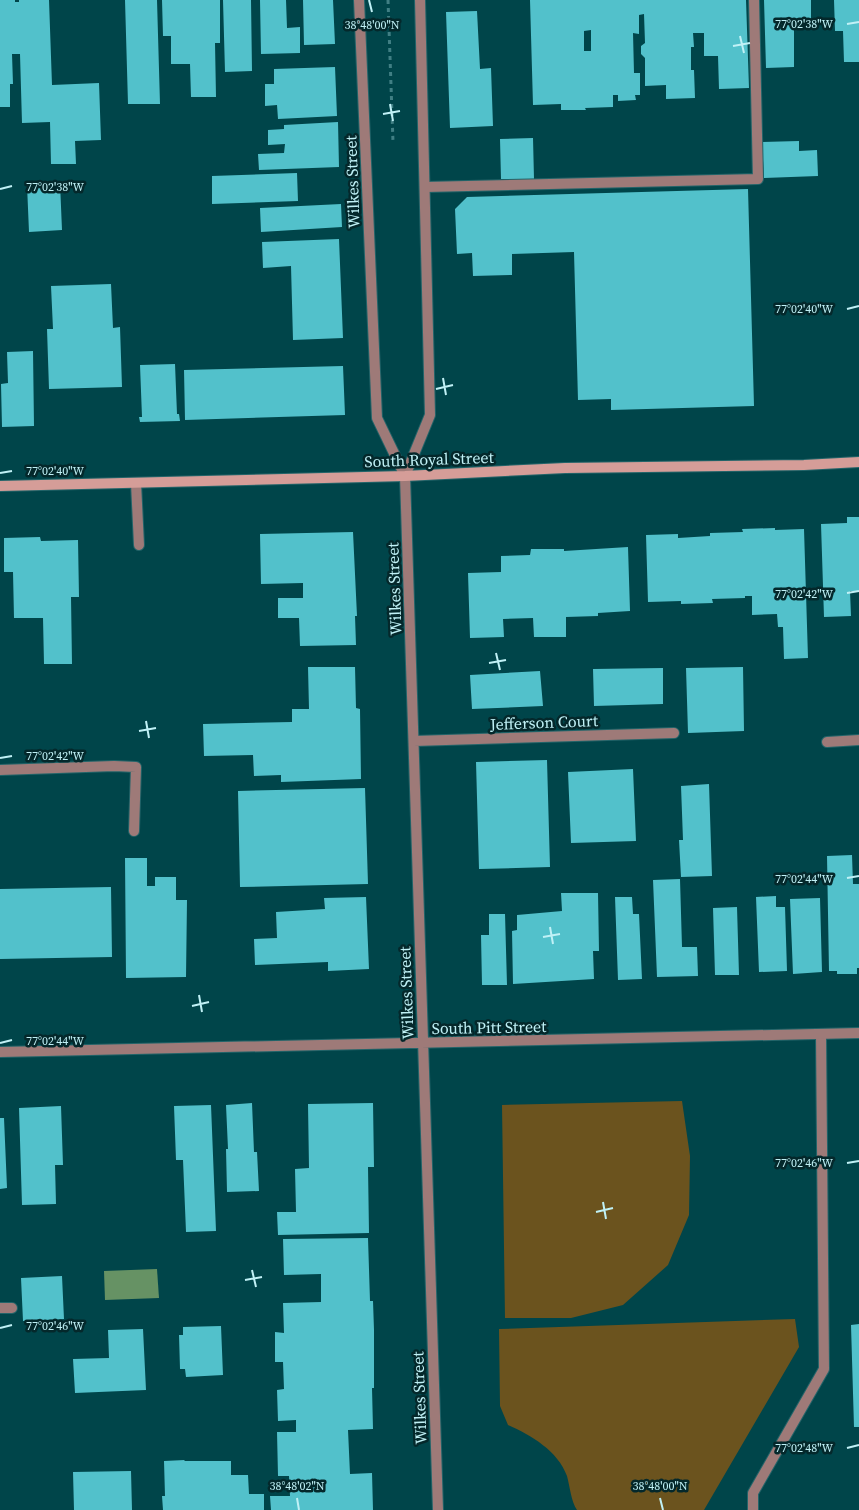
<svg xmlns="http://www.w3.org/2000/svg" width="859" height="1510" viewBox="0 0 859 1510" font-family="'Source Serif 4',serif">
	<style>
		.green { fill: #6b531e }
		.water { fill: #669264 }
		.building { fill: #52c1cb; fill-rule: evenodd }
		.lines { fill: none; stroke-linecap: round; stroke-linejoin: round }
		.lane-casing { stroke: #236469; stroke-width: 12 }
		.street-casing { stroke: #236469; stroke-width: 12 }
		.secondary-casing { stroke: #236469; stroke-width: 12 }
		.path { stroke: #407f84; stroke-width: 3; stroke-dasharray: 4 4; stroke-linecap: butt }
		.lane { stroke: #9e7a78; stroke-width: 10 }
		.street { stroke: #9e7a78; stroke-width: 10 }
		.secondary { stroke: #d59d98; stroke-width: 10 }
		.ticks { fill: none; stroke: #c0f1f6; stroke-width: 2 }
		.labels { text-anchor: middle; stroke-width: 5; stroke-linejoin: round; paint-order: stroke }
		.street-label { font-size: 16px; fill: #c0f1f6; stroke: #04282b }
		.ticks-label { font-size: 12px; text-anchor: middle; fill: #c0f1f6; stroke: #04282b; stroke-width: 5; stroke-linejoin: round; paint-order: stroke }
	</style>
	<rect width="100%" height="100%" fill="#00454a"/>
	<path class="green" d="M 682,1101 L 690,1156 L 689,1215 L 668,1265 L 623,1305 L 571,1318 L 505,1318 L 502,1105 Z
		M 795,1319 L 799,1347 L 704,1510 L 577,1510 C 571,1501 570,1487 567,1476 C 558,1451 531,1435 508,1425 L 500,1406 L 499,1329 Z"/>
	<path class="water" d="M 157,1269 L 159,1298 L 105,1300 L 104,1271 Z"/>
	<path class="building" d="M 0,0 L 15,0 L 15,2 L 19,2 L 19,0 L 49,0 L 52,85 L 99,83 L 101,140 L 75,141 L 76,164 L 51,164 L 50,122 L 22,123 L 20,54 L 12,54 L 13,84 L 10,84 L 10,107 L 0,107 Z
		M 125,0 L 157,0 L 160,104 L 128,104 Z
		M 162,0 L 220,0 L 220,43 L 215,43 L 216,97 L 191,97 L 190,64 L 171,64 L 171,36 L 163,36 Z
		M 223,0 L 251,0 L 252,71 L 225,72 Z
		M 260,0 L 286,0 L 287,28 L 300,27 L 300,53 L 261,54 Z
		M 303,0 L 333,0 L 335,44 L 304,45 Z
		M 530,0 L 746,0 L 749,88 L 719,89 L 718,56 L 704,56 L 704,33 L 693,33 L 694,47 L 691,47 L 691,70 L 694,70 L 695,98 L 666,99 L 666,85 L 645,86 L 645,58 L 641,54 L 641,46 L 645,43 L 644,14 L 639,15 L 639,34 L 633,33 L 634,73 L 640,73 L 640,95 L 635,95 L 636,100 L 618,101 L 618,95 L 613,95 L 613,107 L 585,108 L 586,110 L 561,110 L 561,104 L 533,105 ZM 591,30 L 591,51 L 584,51 L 584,31 Z
		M 764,0 L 811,0 L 811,29 L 794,29 L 794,67 L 766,68 Z
		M 834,0 L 859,0 L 859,62 L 844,62 L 843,31 L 835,31 Z
		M 477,11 L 480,69 L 491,68 L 493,126 L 450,128 L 446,12 Z
		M 335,67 L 337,116 L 278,119 L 277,105 L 265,106 L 265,84 L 274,84 L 274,69 Z
		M 338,122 L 339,167 L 259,170 L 258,154 L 284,153 L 285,144 L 268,145 L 268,130 L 284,129 L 284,125 Z
		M 533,138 L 534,179 L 501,179 L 500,139 Z
		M 799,141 L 799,151 L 817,150 L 818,176 L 764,178 L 762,142 Z
		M 297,173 L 298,201 L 212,204 L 212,176 Z
		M 60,183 L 62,230 L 29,232 L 27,185 Z
		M 748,189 L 754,406 L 611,410 L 611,399 L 578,400 L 574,252 L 512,254 L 512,275 L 473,276 L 472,253 L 457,254 L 455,209 L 467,197 Z
		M 341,204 L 342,227 L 261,232 L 260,208 Z
		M 339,239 L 343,338 L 293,340 L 291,266 L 263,268 L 262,242 Z
		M 111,284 L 113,328 L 120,327 L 122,387 L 49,389 L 47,329 L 53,329 L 51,286 Z
		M 33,351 L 34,426 L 2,427 L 1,384 L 8,383 L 7,352 Z
		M 175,364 L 177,414 L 179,414 L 180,421 L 140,422 L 139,417 L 142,417 L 140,365 Z
		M 343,366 L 345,415 L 185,420 L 184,370 Z
		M 847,517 L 859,517 L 859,591 L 850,591 L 851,616 L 824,617 L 821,524 L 847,523 Z
		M 775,528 L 775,530 L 804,529 L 808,658 L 784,659 L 783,627 L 778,627 L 777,614 L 752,615 L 752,596 L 745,596 L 745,598 L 712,599 L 713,603 L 681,604 L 681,601 L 648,602 L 646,535 L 678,534 L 678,538 L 710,536 L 710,533 L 743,532 L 742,529 Z
		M 353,532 L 357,616 L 355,616 L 356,645 L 300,646 L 299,618 L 278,618 L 278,598 L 303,598 L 303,583 L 261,584 L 260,534 Z
		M 40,537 L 41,541 L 78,540 L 79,597 L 71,597 L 72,664 L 44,664 L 43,618 L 14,618 L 13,572 L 4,572 L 4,538 Z
		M 628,547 L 630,611 L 598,613 L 598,616 L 566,617 L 566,637 L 534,637 L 533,618 L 503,619 L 504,637 L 470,638 L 468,573 L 501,572 L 501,556 L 530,555 L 531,549 L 564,549 L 564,551 Z
		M 308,667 L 355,667 L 356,708 L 360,709 L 361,779 L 281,782 L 281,775 L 254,776 L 253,755 L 204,756 L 203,724 L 292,722 L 292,709 L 309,709 Z
		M 743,667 L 744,731 L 688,733 L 686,668 Z
		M 663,668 L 663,704 L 594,706 L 593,669 Z
		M 540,671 L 543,706 L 472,709 L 470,675 Z
		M 547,760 L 550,867 L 479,869 L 476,762 Z
		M 633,769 L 636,841 L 571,843 L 568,772 Z
		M 709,784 L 712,876 L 681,877 L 679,840 L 683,840 L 681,786 Z
		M 365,788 L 368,884 L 240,887 L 238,791 Z
		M 852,855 L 853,884 L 859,884 L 859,968 L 857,968 L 857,974 L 837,974 L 837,971 L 829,971 L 827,856 Z
		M 125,858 L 147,858 L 147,886 L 155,886 L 155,877 L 176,877 L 176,900 L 187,900 L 186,977 L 126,978 Z
		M 680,879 L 682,947 L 697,947 L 698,976 L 657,977 L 653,880 Z
		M 111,887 L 112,957 L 0,959 L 0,889 Z
		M 561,893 L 598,893 L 599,951 L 593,951 L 594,979 L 513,984 L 512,931 L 517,930 L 517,915 L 562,911 Z
		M 776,896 L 776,907 L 785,907 L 787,971 L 759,972 L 756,897 Z
		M 366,897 L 369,969 L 328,971 L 328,962 L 255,965 L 254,939 L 277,938 L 276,912 L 325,909 L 324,898 Z
		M 615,897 L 632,897 L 633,914 L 639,914 L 642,979 L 618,980 Z
		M 820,898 L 822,972 L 793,974 L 790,899 Z
		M 737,907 L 739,975 L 715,975 L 713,908 Z
		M 489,914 L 505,914 L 507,985 L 482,985 L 481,935 L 489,935 Z
		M 252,1103 L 254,1152 L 257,1152 L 259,1191 L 227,1192 L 226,1149 L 228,1149 L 226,1105 Z
		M 373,1103 L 374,1167 L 368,1167 L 369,1233 L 278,1235 L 277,1212 L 296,1212 L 295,1169 L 309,1168 L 308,1104 Z
		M 211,1105 L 216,1231 L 186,1232 L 183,1160 L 176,1160 L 174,1106 Z
		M 61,1106 L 63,1165 L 55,1165 L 56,1204 L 22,1205 L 19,1108 Z
		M 0,1118 L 4,1118 L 7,1188 L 0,1189 Z
		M 368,1238 L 370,1301 L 373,1301 L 374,1330 L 374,1388 L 372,1388 L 373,1429 L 348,1430 L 350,1474 L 372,1473 L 373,1510 L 271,1510 L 270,1496 L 290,1496 L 289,1476 L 278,1476 L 277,1432 L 296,1432 L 296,1420 L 278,1421 L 277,1390 L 284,1389 L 283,1362 L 275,1362 L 275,1332 L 284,1333 L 283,1303 L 321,1302 L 321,1274 L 284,1275 L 283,1239 Z
		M 62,1276 L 64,1319 L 23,1321 L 21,1278 Z
		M 859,1324 L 859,1427 L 854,1427 L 851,1325 Z
		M 221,1326 L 223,1375 L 186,1377 L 185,1369 L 180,1369 L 179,1335 L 183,1335 L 183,1327 Z
		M 143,1329 L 146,1390 L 75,1393 L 73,1359 L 109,1358 L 108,1330 Z
		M 185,1460 L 184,1461 L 231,1461 L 231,1475 L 248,1475 L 249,1494 L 264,1494 L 264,1510 L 163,1510 L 162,1496 L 165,1496 L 164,1461 Z
		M 131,1471 L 132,1510 L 74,1510 L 73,1472 Z"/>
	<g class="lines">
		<g class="lane-casing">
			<path id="lane" d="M 425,187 L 758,179 L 754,0
				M 136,483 L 139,545
				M 827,742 L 859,740
				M 0,770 L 114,766 L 136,767 L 134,831
				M 0,1308 L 12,1308
				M 753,1510 L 753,1493 L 824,1369 L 821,1034"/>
		</g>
		<g class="street-casing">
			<path id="street" d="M 359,0 L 377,418 L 405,476
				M 420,0 L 430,415 L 405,476 L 438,1510
				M 414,741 L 674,733
				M 0,1052 L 859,1033"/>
		</g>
		<g class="secondary-casing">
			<path id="secondary" d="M 0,486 L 405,476 L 565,468 L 804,465 L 859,462"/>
		</g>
		<path class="path" d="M 388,0 L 393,142"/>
		<use href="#lane" class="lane"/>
		<use href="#street" class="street"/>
		<use href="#secondary" class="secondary"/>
	</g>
	<path class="ticks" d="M 369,0 L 372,12M 847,24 L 859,22M 740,36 L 744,53M 733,46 L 750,43M 390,104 L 393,121M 383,114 L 400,111M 0,189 L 12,186M 847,309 L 859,306M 443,378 L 446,395M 436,389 L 453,385M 0,473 L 12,471M 847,593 L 859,591M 496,653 L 500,670M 489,663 L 506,660M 146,721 L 149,738M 139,731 L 156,728M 0,758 L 12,756M 847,878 L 859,876M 550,927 L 553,944M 543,937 L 560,934M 199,995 L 202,1012M 192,1006 L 209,1002M 0,1043 L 12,1040M 847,1163 L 859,1161M 603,1202 L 606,1219M 596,1212 L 613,1208M 252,1270 L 256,1287M 245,1280 L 262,1277M 0,1328 L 12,1325M 847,1448 L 859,1445M 297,1498 L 299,1510M 660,1498 L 663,1510"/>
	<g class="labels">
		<g class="street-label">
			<text transform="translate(352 182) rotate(-92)" y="6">Wilkes Street</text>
			<text transform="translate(429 459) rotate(-2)" y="6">South Royal Street</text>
			<text transform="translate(394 589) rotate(-92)" y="6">Wilkes Street</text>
			<text transform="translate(544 722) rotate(-2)" y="6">Jefferson Court</text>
			<text transform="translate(406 993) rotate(-92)" y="6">Wilkes Street</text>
			<text transform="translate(489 1027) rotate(-1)" y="6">South Pitt Street</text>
			<text transform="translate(419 1398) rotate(-92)" y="6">Wilkes Street</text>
		</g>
	</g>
	<g class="ticks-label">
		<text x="804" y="28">77°02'38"W</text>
		<text x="372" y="29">38°48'00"N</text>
		<text x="55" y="191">77°02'38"W</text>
		<text x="804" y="313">77°02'40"W</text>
		<text x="55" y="475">77°02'40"W</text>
		<text x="804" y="598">77°02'42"W</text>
		<text x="55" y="760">77°02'42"W</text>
		<text x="804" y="883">77°02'44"W</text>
		<text x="55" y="1045">77°02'44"W</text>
		<text x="804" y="1167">77°02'46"W</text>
		<text x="55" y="1330">77°02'46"W</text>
		<text x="804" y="1452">77°02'48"W</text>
		<text x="297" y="1490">38°48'02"N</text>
		<text x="660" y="1490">38°48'00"N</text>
	</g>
</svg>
